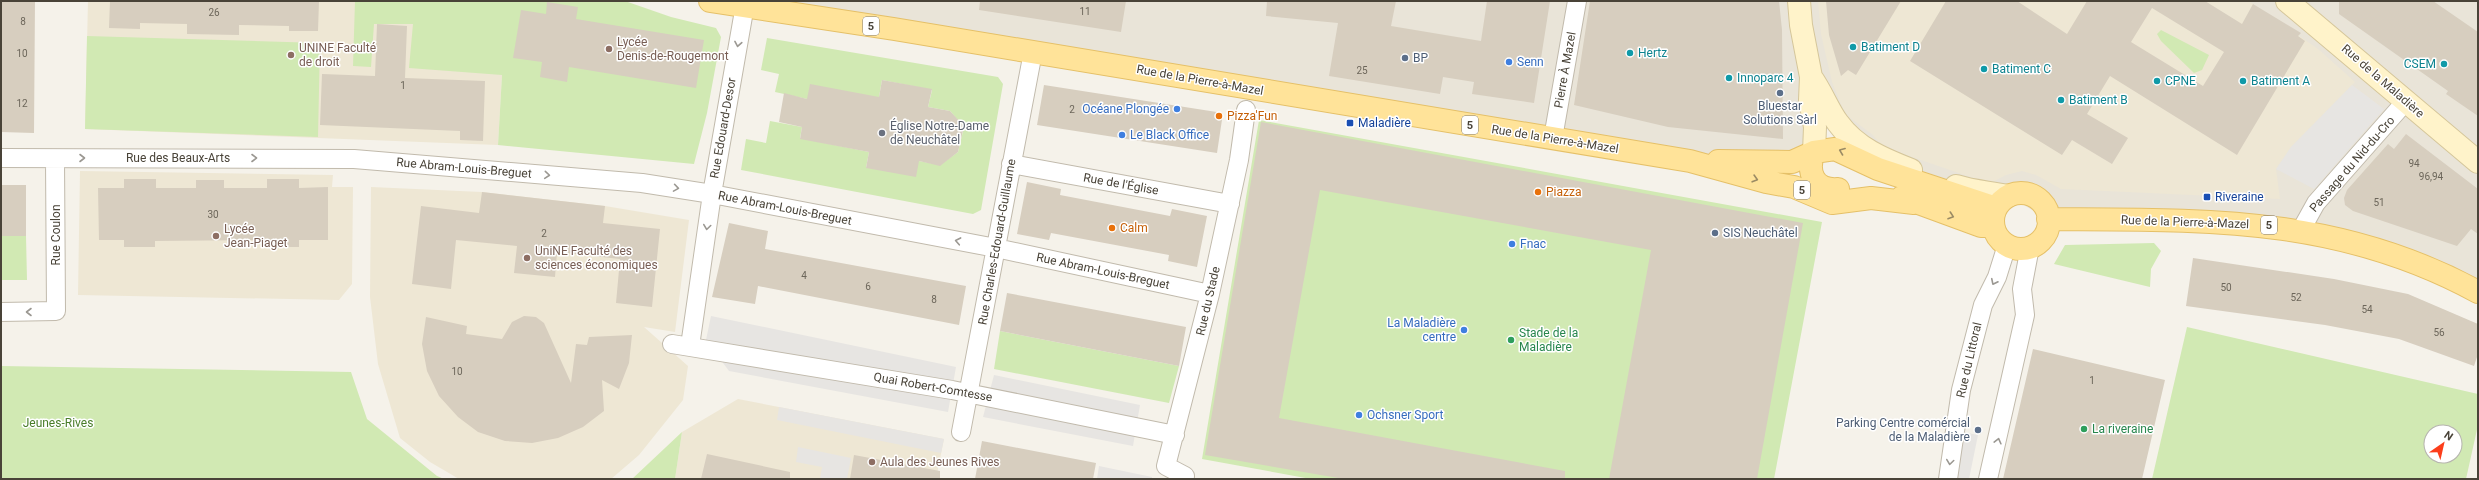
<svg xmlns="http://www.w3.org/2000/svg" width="2479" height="480" font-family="Roboto,sans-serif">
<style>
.residential{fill:#e9e4d8}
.education{fill:#eee7d4}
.green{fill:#d1e9b3;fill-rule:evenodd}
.parking{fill:#e7e5e2}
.building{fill:#d7cebf;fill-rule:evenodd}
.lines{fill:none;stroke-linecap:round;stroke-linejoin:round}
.street-casing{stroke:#c1baac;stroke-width:20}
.secondary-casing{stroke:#d5c69a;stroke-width:24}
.primary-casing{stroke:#e5c068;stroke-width:24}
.street{stroke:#fff;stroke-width:18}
.secondary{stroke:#fff3ca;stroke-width:22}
.primary{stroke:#ffe399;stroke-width:22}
.oneway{stroke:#9b9892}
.oneway2{stroke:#9b8b64}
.culture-dot{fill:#0f9aa8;stroke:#fff;stroke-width:1.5}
.education-dot{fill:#8d6e63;stroke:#fff;stroke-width:1.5}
.service-dot{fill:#5c6f8a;stroke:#fff;stroke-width:1.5}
.shop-dot{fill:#3f7fe0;stroke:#fff;stroke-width:1.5}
.food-dot{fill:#e8710a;stroke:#fff;stroke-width:1.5}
.transit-dot{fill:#1a4fb4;stroke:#fff;stroke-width:1.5}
.worship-dot{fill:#6b7280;stroke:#fff;stroke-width:1.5}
.leisure-dot{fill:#2e9e5b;stroke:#fff;stroke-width:1.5}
.labels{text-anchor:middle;stroke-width:3;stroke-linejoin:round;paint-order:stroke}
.number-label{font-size:10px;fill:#6c665a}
.shield{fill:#fff;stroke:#807b74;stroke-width:1}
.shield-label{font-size:11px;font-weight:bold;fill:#494338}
.education-label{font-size:12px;fill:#785e54;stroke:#fff;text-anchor:start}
.culture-label{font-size:12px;fill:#0d838f;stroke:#fff;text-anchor:start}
.service-label{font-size:12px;fill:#4e5e75;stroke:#fff;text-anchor:start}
.shop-label{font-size:12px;fill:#366cbe;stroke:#fff;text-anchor:start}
.street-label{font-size:12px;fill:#494338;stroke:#fff}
.food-label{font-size:12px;fill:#c56008;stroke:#fff;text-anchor:start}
.transit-label{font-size:12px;fill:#164399;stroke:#fff;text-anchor:start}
.worship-label{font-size:12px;fill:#5b616d;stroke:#fff;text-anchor:start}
.leisure-label{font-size:12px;fill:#27864d;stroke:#fff;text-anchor:start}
.park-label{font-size:12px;fill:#497d29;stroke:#fff}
</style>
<rect width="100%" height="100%" fill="#f5f2ea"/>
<!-- residential -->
<path class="residential" d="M717,1H2478V292L2358,243L2048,219L2008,196L1981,193L1882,159L1831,111L1814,152L1690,161Z"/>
<!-- education -->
<path class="education" d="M88,1H473L502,75L498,145L85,129Z
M1818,1H2249L2318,49L2355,82L2291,147L2276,169L2280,199L2061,189L2036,175L2022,171L2006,175L1994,181H1982L1883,147L1873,135L1845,114L1832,82L1821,34Z
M80,171L333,175L332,187H353L352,284L339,300L78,295Z
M371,187L482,192L605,206L689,220L675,332L644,327L688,366L683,400L639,455L611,479H459L430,462L400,438L378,364L370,297Z
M738,399L944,439L936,479H675L682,432Z"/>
<!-- green -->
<path class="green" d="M355,1H625L671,17L716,28L721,37L707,113L694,164L498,145L502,75L409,68L413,24H374L371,67L353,66Z
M2161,30L2209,55L2202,70L2194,73L2161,41L2157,34Z
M87,36L320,43L318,137L85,129Z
M767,38L998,77L1003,84L981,210L973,214L741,170L746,139L766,143L770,121L802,127L800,138L869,152L866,168L919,161L940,165L958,152L964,127L950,111L928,107L932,90L882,80L879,97L807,99L775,92L779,74L761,70Z
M1259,120L1822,222L1774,479H1311L1202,459Z
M1,236H26L27,280H1Z
M2154,243L2161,251L2151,269L2150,287L2054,264L2065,245Z
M2187,327L2478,394V425L2466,479H2152ZM2431,432H2455V456H2431Z
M1000,331L1179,366L1169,403L994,369Z
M1,366L351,372L367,419L437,476L444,479H1Z
M682,432L675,479H632Z"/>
<!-- parking -->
<path class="parking" d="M2352,85L2384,109L2314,189L2276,169L2291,147Z
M711,316L956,367L948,412L729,371L706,340Z
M994,375L1140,405L1133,446L983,417Z
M779,407L944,439L941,453L777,420Z
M1963,432L1978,435L1969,479H1953Z
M798,447L851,458L847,479H820L822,467L796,462Z
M1099,466L1152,477V479H1097Z"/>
<!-- building -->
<path class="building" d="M1,1H35L34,133L1,132Z
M110,1H319L318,31H289V26L239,25V35L187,34V24L140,23V29L109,28Z
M980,1H1126L1121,32L979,10Z
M1267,1H1396L1391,26L1481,41L1487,1H1550L1534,103L1472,94L1474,82L1443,77L1440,94L1329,76L1338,23L1266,16Z
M1590,1H1779L1782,30L1783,139L1668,127L1574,105Z
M1826,1H1901L1856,75L1848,70L1841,76L1829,35Z
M1946,1H2017L2067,34L2087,1H2205L2242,24L2253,4L2301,33L2298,36L2305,41L2237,155L2110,76L2087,114L2128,138L2112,164L2072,140L2062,155L1910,61ZM2152,8L2224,52L2203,86L2131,42Z
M2339,1H2433L2478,32V116L2446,94L2448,91L2339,14Z
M547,2L578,7L576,19L704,40L696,88L569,67L567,82L540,77L542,62L513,58L521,10L546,14Z
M377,24L407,26L405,78L485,81L483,141L460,140V131L320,125L322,74L375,76Z
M882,80L932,89L928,107L950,111L964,126L958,152L940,166L919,161L916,177L866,168L869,152L800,139L802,127L779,122L784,93L807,99L810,84L879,97Z
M1044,85L1223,113L1217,153L1037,125Z
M1261,122L1803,223L1757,479H1609L1651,250L1320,190L1279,418L1565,471V479H1344L1205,455Z
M2406,134L2478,189V234L2471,229L2457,246L2353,211L2345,205L2344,198L2347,190L2388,144L2394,149Z
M124,179H156V188H196V180H224V188H267V179H299V188L328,187V240H299V247H268V240L155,241V247H124V240H99L98,188H124Z
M1027,182L1061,189L1060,195L1170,216L1172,209L1207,216L1197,267L1168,261L1169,255L1051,233L1049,240L1017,234Z
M1,185H26V236H1Z
M482,192L605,206L603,223L660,229L652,307L616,303L620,259L557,252L555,277L514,273L517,246L456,240L451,289L412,284L421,206L479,213Z
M729,223L768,231L765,249L966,286L959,325L758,286L755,304L712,297Z
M2193,258L2334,279L2408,294L2478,324V354L2474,366L2399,339L2325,325L2186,306Z
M1007,293L1186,327L1179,366L1000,331Z
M524,316L536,317L544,323L571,383L576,344L587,345L589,337L632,335L629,363L619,389L602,380L604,411L583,427L558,438L532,443L505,441L478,432L458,417L439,396L427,371L422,344L426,317L467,326L466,334L502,339L512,322Z
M2033,349L2165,380L2142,479H2003Z
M982,441L1096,463L1093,479H975Z
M707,454L790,472V479H701Z
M854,455L940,471V479H850Z"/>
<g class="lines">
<defs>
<path id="street" d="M1553,138L1577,1
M1,158L354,159L642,183L712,194L996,248L1210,294
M1011,164L1230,204
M2301,230L2316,203L2406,101
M1,312L56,311L55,159
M672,344L952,390L1175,435
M690,346L712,194L745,5
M961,432L1033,52
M1184,479L1185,476L1166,466L1210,294L1239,160L1246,110
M1948,479L1961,390L1983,305L1997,277L2007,245
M1988,479L2025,315L2022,289L2030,247"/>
<path id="secondary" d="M1799,1L1801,25L1811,77L1810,100L1815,127L1814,152
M2287,1L2478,162
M1811,77C1822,92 1828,110 1838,123C1856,148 1883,159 1911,170
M1956,186C1974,192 1990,192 2008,196"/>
<path id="primary" d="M710,1L894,29L1690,161L1766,182L1794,187L1832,203L1871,198L1914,203
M1814,152C1806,172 1814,191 1838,189
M1718,161L1792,162L1814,152L1835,149L1878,169L1996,208
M1993 221a28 28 0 1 1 56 0a28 28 0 1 1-56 0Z
M1902,197L1981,226H1993
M2048,219C2203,220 2337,215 2478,292"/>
</defs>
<!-- street casing -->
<use href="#street" class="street-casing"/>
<!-- secondary casing -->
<use href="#secondary" class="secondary-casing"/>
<!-- primary casing -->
<use href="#primary" class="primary-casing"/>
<!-- street -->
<use href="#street" class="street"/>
<!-- secondary -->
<use href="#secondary" class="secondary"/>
<!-- primary -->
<use href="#primary" class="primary"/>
</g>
<!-- one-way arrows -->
<defs><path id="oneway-chevron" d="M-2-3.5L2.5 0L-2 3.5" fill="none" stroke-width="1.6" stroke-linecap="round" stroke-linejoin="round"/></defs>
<g class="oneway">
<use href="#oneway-chevron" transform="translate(738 44) rotate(100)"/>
<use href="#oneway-chevron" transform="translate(82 158)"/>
<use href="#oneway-chevron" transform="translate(254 158)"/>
<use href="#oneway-chevron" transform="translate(547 175) rotate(5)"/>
<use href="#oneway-chevron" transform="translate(676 188) rotate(9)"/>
<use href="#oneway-chevron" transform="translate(707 227) rotate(98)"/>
<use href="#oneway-chevron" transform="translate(958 241) rotate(-169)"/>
<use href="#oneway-chevron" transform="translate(1994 282) rotate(116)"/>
<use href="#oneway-chevron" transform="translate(29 312) rotate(180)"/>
<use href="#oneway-chevron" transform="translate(1998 441) rotate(-76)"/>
<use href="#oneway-chevron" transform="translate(1950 462) rotate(98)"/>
</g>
<g class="oneway2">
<use href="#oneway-chevron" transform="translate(1842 151) rotate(-159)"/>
<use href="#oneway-chevron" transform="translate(1755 179) rotate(16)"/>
<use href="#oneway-chevron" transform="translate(1951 216) rotate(19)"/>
</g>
<!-- markers -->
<g class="culture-dot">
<circle cx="1853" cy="47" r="4"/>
<circle cx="1630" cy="53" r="4"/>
<circle cx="2444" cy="64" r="4"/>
<circle cx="1984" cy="69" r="4"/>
<circle cx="1729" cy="78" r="4"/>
<circle cx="2157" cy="81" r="4"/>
<circle cx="2243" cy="81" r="4"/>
<circle cx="2061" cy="100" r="4"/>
</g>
<g class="education-dot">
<circle cx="609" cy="49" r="4"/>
<circle cx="291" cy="55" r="4"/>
<circle cx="216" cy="236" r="4"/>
<circle cx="527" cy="258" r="4"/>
<circle cx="872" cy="462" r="4"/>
</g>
<g class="service-dot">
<circle cx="1405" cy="58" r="4"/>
<circle cx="1780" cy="93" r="4"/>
<circle cx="1715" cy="233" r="4"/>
<circle cx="1978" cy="430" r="4"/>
</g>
<g class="shop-dot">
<circle cx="1509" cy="62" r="4"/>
<circle cx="1177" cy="109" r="4"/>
<circle cx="1122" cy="135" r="4"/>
<circle cx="1512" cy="244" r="4"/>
<circle cx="1464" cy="330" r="4"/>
<circle cx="1359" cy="415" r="4"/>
</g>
<g class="food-dot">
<circle cx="1219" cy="116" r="4"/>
<circle cx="1538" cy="192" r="4"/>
<circle cx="1112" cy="228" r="4"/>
</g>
<g class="transit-dot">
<rect x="1346" y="119" width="8" height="8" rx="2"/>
<rect x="2203" y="193" width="8" height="8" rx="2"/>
</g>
<circle class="worship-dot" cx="882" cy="133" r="4"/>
<g class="leisure-dot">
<circle cx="1511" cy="340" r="4"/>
<circle cx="2084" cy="429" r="4"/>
</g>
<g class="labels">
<!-- number labels -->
<g class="number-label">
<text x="1085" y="15">11</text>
<text x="214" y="16">26</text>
<text x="23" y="25">8</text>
<text x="22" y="57">10</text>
<text x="1362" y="74">25</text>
<text x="403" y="89">1</text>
<text x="22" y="107">12</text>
<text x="1072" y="113">2</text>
<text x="2414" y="167">94</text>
<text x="2431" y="180">96,94</text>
<text x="2379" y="206">51</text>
<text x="213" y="218">30</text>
<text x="544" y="237">2</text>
<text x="804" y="279">4</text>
<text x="868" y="290">6</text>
<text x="2226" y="291">50</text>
<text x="2296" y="301">52</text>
<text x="934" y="303">8</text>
<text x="2367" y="313">54</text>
<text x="2439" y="336">56</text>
<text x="457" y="375">10</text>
<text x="2092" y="384">1</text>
</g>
<!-- shield labels -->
<g class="shield">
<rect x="863" y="17" width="16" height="18" rx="3"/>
<rect x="1462" y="116" width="16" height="18" rx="3"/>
<rect x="1794" y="181" width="16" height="18" rx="3"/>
<rect x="2261" y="216" width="16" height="18" rx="3"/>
</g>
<g class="shield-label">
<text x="871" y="30">5</text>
<text x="1470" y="129">5</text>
<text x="1802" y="194">5</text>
<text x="2269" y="229">5</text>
</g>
<!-- education labels -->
<g class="education-label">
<text x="617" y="46">Lycée<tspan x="617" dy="14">Denis-de-Rougemont</tspan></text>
<text x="299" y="52">UNINE Faculté<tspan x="299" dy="14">de droit</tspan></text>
<text x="224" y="233">Lycée<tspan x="224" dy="14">Jean-Piaget</tspan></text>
<text x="535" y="255">UniNE Faculté des<tspan x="535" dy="14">sciences économiques</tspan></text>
<text x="880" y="466">Aula des Jeunes Rives</text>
</g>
<!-- culture labels -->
<g class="culture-label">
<text x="1861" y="51">Batiment D</text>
<text x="1638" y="57">Hertz</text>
<text x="2436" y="68" text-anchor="end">CSEM</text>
<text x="1992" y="73">Batiment C</text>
<text x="1737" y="82">Innoparc 4</text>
<text x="2165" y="85">CPNE</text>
<text x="2251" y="85">Batiment A</text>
<text x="2069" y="104">Batiment B</text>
</g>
<!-- service labels -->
<g class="service-label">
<text x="1413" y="62">BP</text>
<text x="1780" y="110" text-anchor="middle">Bluestar<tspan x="1780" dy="14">Solutions Sàrl</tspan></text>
<text x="1723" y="237">SIS Neuchâtel</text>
<text x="1970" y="427" text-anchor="end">Parking Centre comércial<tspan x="1970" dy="14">de la Maladière</tspan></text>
</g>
<!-- shop labels -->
<g class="shop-label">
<text x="1517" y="66">Senn</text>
<text x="1169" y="113" text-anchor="end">Océane Plongée</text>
<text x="1130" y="139">Le Black Office</text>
<text x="1520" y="248">Fnac</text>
<text x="1456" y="327" text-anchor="end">La Maladière<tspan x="1456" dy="14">centre</tspan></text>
<text x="1367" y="419">Ochsner Sport</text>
</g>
<!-- street labels -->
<g class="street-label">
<text transform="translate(1565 70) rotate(-80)" y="4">Pierre À Mazel</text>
<text transform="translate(1200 80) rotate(10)" y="4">Rue de la Pierre-à-Mazel</text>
<text transform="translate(2383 81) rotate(41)" y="4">Rue de la Maladière</text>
<text transform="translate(723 128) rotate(-80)" y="4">Rue Edouard-Desor</text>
<text transform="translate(1555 139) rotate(9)" y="4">Rue de la Pierre-à-Mazel</text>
<text x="178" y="162">Rue des Beaux-Arts</text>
<text transform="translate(2352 164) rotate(-49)" y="4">Passage du Nid-du-Cro</text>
<text transform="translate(464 168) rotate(5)" y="4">Rue Abram-Louis-Breguet</text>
<text transform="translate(1121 184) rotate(10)" y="4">Rue de l'Église</text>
<text transform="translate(785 208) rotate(11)" y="4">Rue Abram-Louis-Breguet</text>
<text transform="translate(2185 222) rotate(2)" y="4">Rue de la Pierre-à-Mazel</text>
<text transform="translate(56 235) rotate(-90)" y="4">Rue Coulon</text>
<text transform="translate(997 242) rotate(-80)" y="4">Rue Charles-Edouard-Guillaume</text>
<text transform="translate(1103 271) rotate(12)" y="4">Rue Abram-Louis-Breguet</text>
<text transform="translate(1208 301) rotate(-77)" y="4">Rue du Stade</text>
<text transform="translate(1969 360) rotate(-77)" y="4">Rue du Littoral</text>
<text transform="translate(933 387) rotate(10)" y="4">Quai Robert-Comtesse</text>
</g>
<!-- food labels -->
<g class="food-label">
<text x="1227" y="120">Pizza'Fun</text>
<text x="1546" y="196">Piazza</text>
<text x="1120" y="232">Calm</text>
</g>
<!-- transit labels -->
<g class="transit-label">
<text x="1358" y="127">Maladière</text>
<text x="2215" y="201">Riveraine</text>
</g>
<!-- worship labels -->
<g class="worship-label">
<text x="890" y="130">Église Notre-Dame<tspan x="890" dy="14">de Neuchâtel</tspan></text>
</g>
<!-- leisure labels -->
<g class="leisure-label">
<text x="1519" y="337">Stade de la<tspan x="1519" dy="14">Maladière</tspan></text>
<text x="2092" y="433">La riveraine</text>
</g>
<!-- park labels -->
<g class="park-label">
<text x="58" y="427">Jeunes-Rives</text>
</g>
</g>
<!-- border -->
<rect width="2479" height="480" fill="none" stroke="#494338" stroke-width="4"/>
<!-- north arrow -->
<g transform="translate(2443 444) rotate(34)"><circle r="19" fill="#ffffff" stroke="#b6b4af"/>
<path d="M0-3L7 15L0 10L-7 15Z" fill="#fc3e1b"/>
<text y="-6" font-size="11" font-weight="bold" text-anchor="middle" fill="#494338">N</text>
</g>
</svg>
